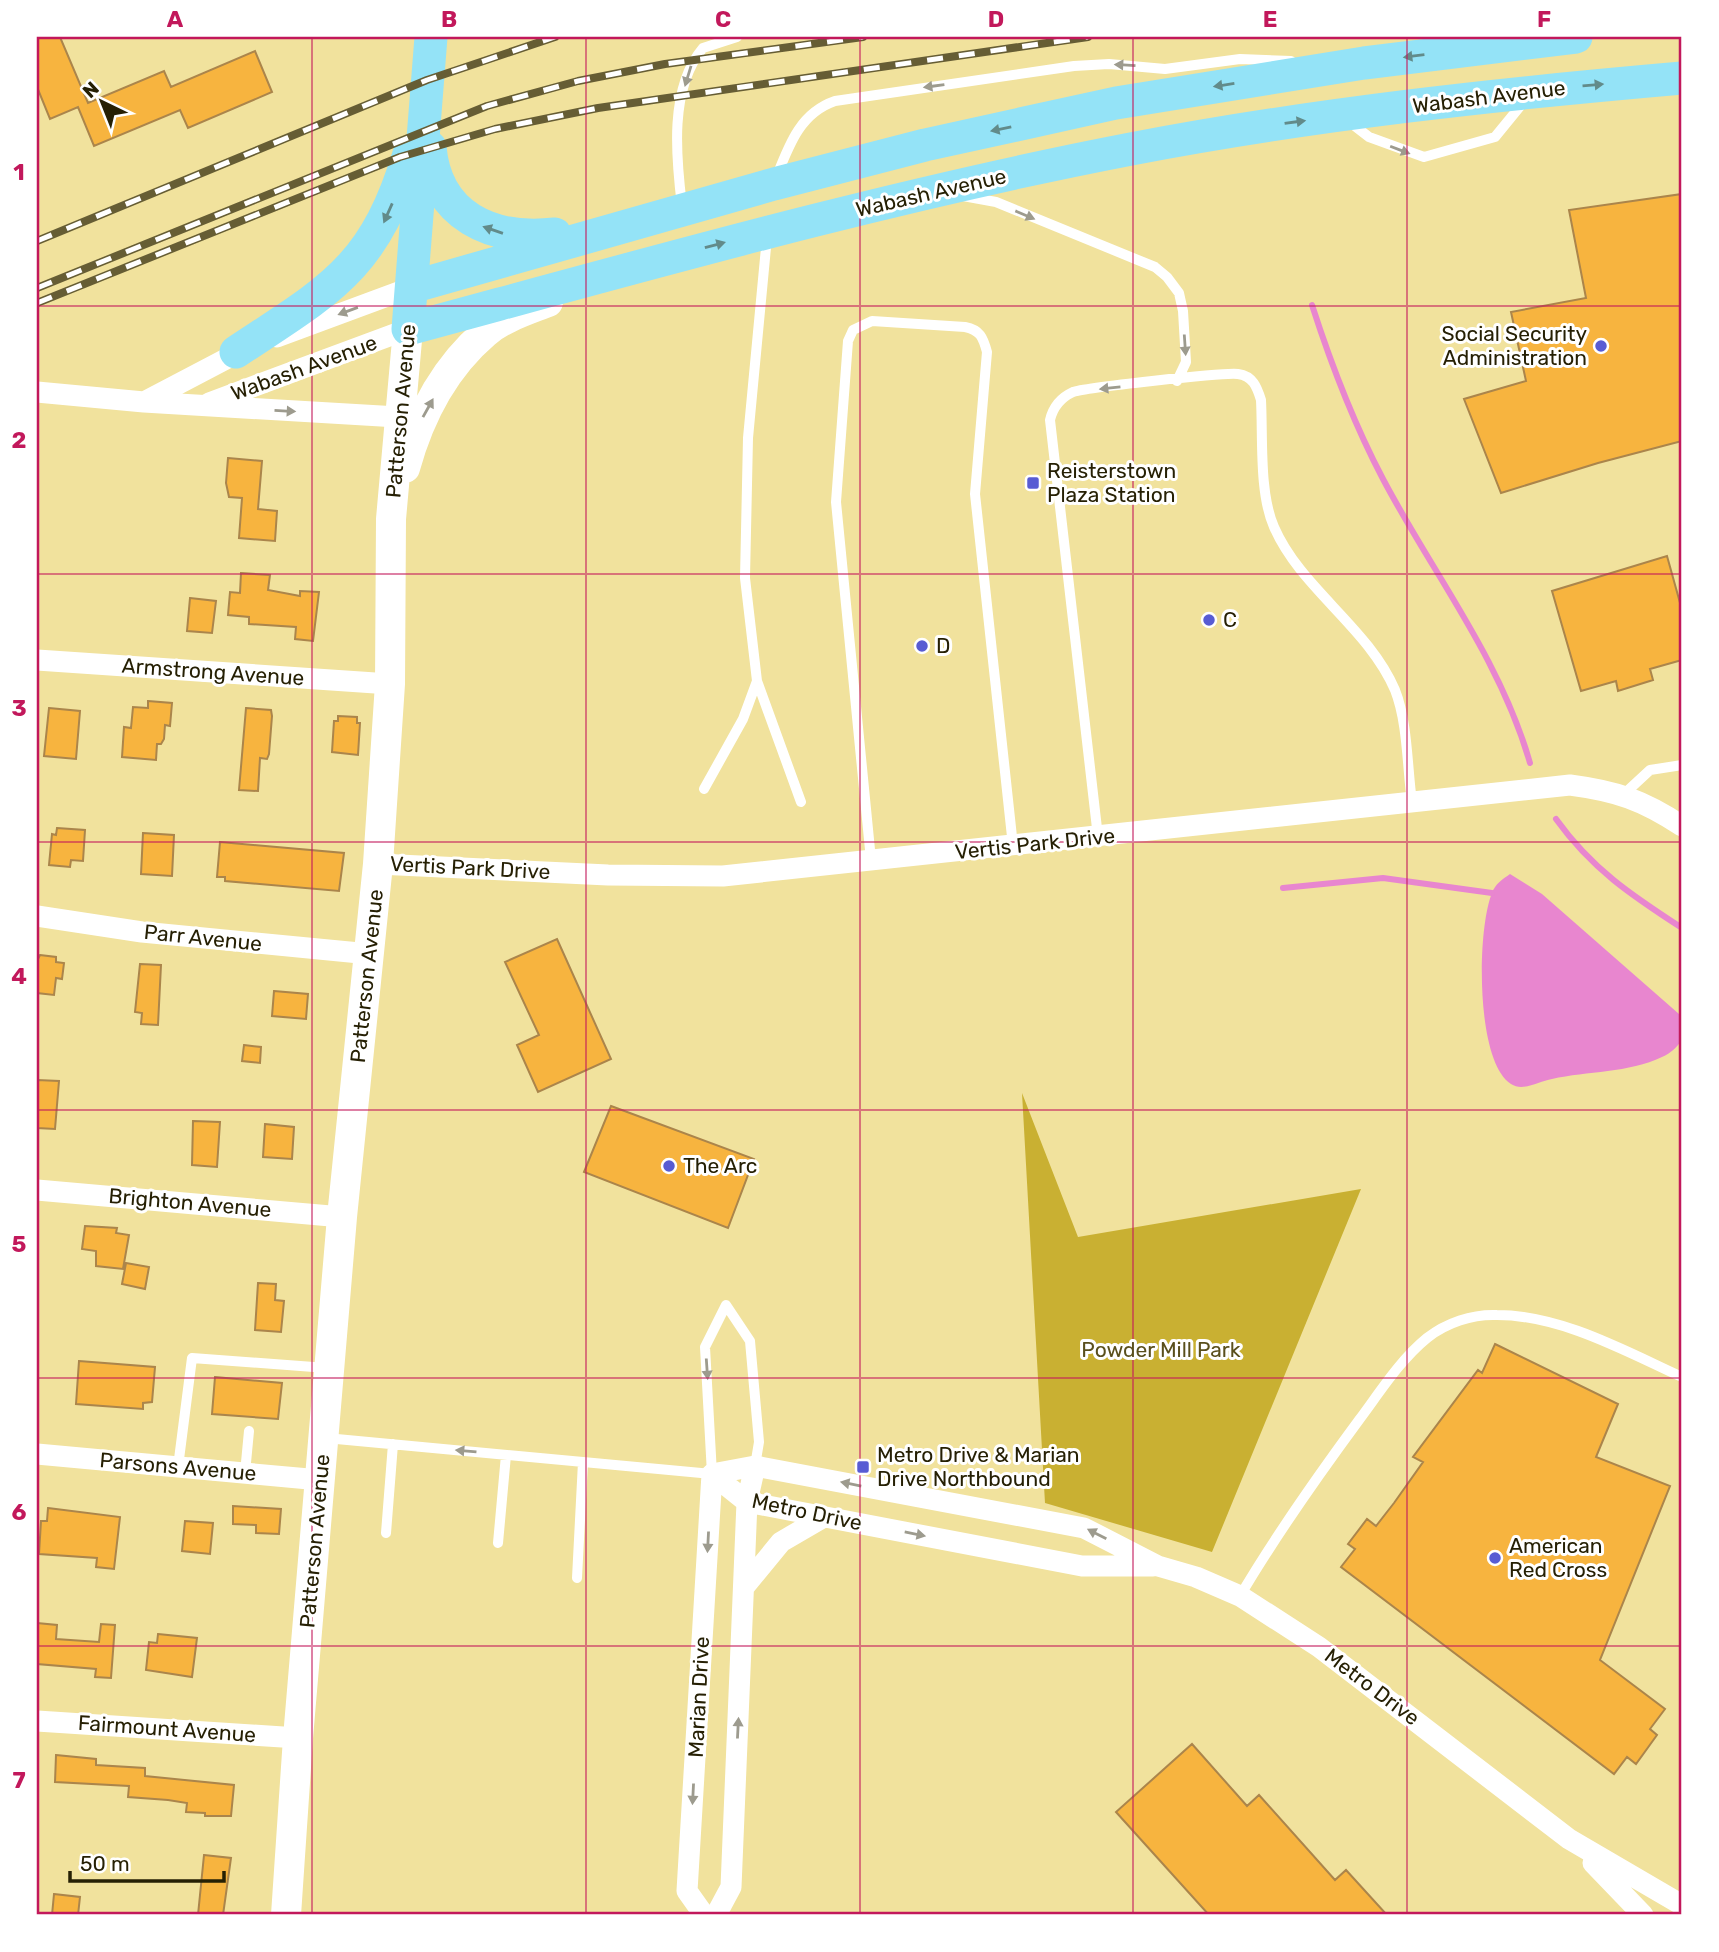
<svg xmlns="http://www.w3.org/2000/svg" width="1719" height="1952" font-family="Rubik,sans-serif">
<style>
.green{fill:#c9b032}
.water{fill:#e886cf}
.lines{fill:none;stroke-linecap:round;stroke-linejoin:round}
.stream{stroke:#e886cf;stroke-width:6}
.building{fill:#f7b43f;stroke:#ab854b;stroke-width:2}
.lane{stroke:#fff;stroke-width:10}
.street{stroke:#fff;stroke-width:21}
.secondary{stroke:#fff;stroke-width:30}
.primary{stroke:#94e3f7;stroke-width:33}
.rail-casing{stroke:#665d34;stroke-width:8}
.rail{stroke:#fff;stroke-width:5;stroke-dasharray:16;stroke-linecap:butt}
.oneway{fill:#628b8a}
.oneway2{fill:#9d9b8e}
.grid{fill:none;stroke:#c2185b;stroke-width:2;stroke-opacity:0.55}
.poi-dot{fill:#585cd3;stroke:#fff;stroke-width:2.5}
.labels{text-anchor:middle;stroke-width:6;stroke-linejoin:round;paint-order:stroke}
.street-label{font-size:21px;fill:#262004;stroke:#fff}
.poi-label{font-size:21px;fill:#262004;stroke:#fff;text-anchor:start}
.park-label{font-size:21px;fill:#5a4f1c;stroke:#fff}
.neatline{fill:none;stroke:#c2185b;stroke-width:2.5}
.grid-label{font-size:23px;text-anchor:middle;font-weight:bold;fill:#c2185b}
</style>
<rect width="100%" height="100%" fill="#f1e29d"/>
<!-- green -->
<path class="green" d="M1022,1093L1078,1237L1361,1189L1212,1552L1045,1503Z"/>
<!-- water -->
<path class="water" d="M1510,874L1542,894L1679,1014L1682,1040C1677,1047 1671,1053 1662,1057C1629,1073 1587,1071 1552,1079C1539,1081 1523,1092 1511,1084C1475,1061 1477,929 1492,893C1495,884 1503,879 1510,874Z"/>
<g class="lines">
<!-- stream -->
<path class="stream" d="M1312,305C1331,364 1354,424 1383,479C1433,574 1500,658 1530,763
M1556,819C1592,869 1631,895 1682,928
M1283,888L1383,878L1492,893"/>
</g>
<!-- building -->
<path class="building" d="M37,37H60L88,103L164,71L171,87L255,51L272,92L188,128L180,110L94,146L78,107L50,119L37,87Z
M1682,194V441L1598,463L1501,493L1464,399L1526,381L1511,312L1586,298L1569,210Z
M228,458L262,461L258,509L277,511L275,541L239,538L242,498L229,497L226,483Z
M1667,556L1682,610V660L1650,669L1653,680L1618,691L1616,681L1581,691L1552,591Z
M241,573L270,575L268,590L300,596V591L319,592L313,641L295,639L296,627L249,624V617L228,615L230,592L240,593Z
M190,598L216,601L212,633L187,631Z
M148,701L172,703L170,726L165,725L164,739L161,744H157L156,760L122,757L124,727L131,728L133,707L148,708Z
M49,708L80,711L76,759L44,756Z
M246,708L271,710L272,716L269,754L267,759L260,758L258,791L239,790Z
M338,716L357,717V723H360L358,755L332,752L334,721H338Z
M57,828L85,830L83,861L71,860L70,867L49,865L52,834L56,835Z
M143,833L174,835L172,876L141,874Z
M220,842L344,853L339,891L225,881V877H217Z
M557,939L611,1059L538,1092L517,1045L539,1035L505,962Z
M40,955L56,957V962L64,963L62,979L56,978L54,995L37,993V961Z
M140,964L161,965L158,1025L141,1024L142,1013L135,1012Z
M274,991L308,994L306,1019L272,1016Z
M244,1045L261,1047L260,1063L242,1061Z
M37,1080L59,1081L55,1129L37,1128Z
M611,1106L754,1159L728,1228L584,1172Z
M193,1121L220,1122L217,1167L192,1165Z
M265,1124L294,1127L292,1159L263,1157Z
M85,1226L117,1228L116,1233L129,1235L123,1269L96,1266V1251L82,1249Z
M126,1263L149,1267L145,1289L122,1284Z
M258,1283L276,1284L275,1300L284,1301L281,1332L255,1330Z
M1495,1344L1618,1404L1596,1457L1670,1486L1600,1660L1665,1709L1650,1729L1657,1735L1636,1764L1627,1757L1614,1774L1341,1567L1355,1549L1348,1544L1367,1519L1376,1526L1394,1503L1423,1462L1413,1457L1478,1370L1482,1373Z
M79,1361L155,1367L152,1402L143,1403V1409L76,1404Z
M215,1377L282,1383L278,1419L212,1414Z
M233,1506L281,1509L279,1534L256,1533V1525L233,1524Z
M48,1508L120,1517L114,1569L96,1567L97,1558L39,1554L41,1521H47Z
M185,1521L213,1523L210,1554L182,1551Z
M37,1623L57,1625L56,1639L99,1642L101,1624L115,1625L111,1678L95,1677L96,1669L37,1664Z
M158,1634L197,1638L192,1677L146,1670L149,1642L157,1643Z
M1192,1744L1247,1806L1259,1795L1335,1880L1346,1870L1387,1915H1209L1116,1812Z
M56,1755L96,1759V1765L145,1768V1776L234,1785L231,1816H205V1813L186,1812L187,1803L168,1800L128,1797L129,1786L55,1782Z
M204,1855L231,1858L223,1915H198Z
M54,1894L80,1897L78,1915H52Z"/>
<g class="lines">
<!-- lane -->
<path class="lane" d="M1347,120L1369,137L1424,157L1495,137L1527,98
M776,178C789,145 800,113 835,101L1074,66L1109,64L1165,69L1240,59L1291,61
M963,196L996,202L1155,267L1167,277L1179,293L1183,311L1186,362L1177,381
M682,206C676,157 669,88 703,48L737,37
M767,237L748,438L745,578L757,681L801,802
M704,789L743,719L757,681
M1623,795L1650,770L1682,765
M1098,837L1050,420C1053,407 1060,398 1073,392C1083,388 1225,372 1238,374C1253,376 1257,387 1261,400C1263,438 1259,493 1274,527C1301,589 1368,627 1395,690C1408,723 1407,767 1412,802
M871,860L836,502L848,341L853,330L872,321L965,327C980,330 983,337 987,352L975,494L1013,846
M326,1438L712,1474L705,1347L726,1305L750,1341L759,1442L755,1466
M178,1467L192,1358L327,1368
M245,1473L249,1431
M386,1533L393,1444
M498,1543L506,1455
M577,1578L583,1462
M1240,1596C1276,1535 1317,1477 1359,1420C1380,1392 1400,1360 1427,1338C1446,1323 1472,1314 1497,1315C1561,1315 1625,1351 1682,1377"/>
<!-- street -->
<path class="street" d="M277,337L412,287
M37,392L144,402L398,417
M144,402L247,348
M209,403L408,329
M37,660L390,684
M378,864L608,875L723,876L1570,785C1616,791 1643,800 1682,826
M37,916L142,932L370,954
M37,1190L342,1217
M37,1454L320,1480
M712,1474L755,1466L1084,1528L1158,1566L1196,1577L1240,1596L1319,1647L1569,1839L1682,1905
M712,1474L747,1502L1082,1566H1153
M744,1587L781,1542L824,1517
M37,1721L298,1738
M1593,1863L1643,1915
M704,1915L687,1891L712,1474
M716,1915L731,1887L747,1502L755,1466"/>
<!-- secondary -->
<path class="secondary" d="M405,468C419,417 444,368 485,333C502,318 528,310 548,302
M286,1915L298,1738L342,1217L378,864L390,684L391,519L408,329"/>
<!-- primary -->
<path class="primary" d="M431,37L408,329C648,264 887,196 1131,149C1313,114 1498,94 1682,78
M430,147C436,217 492,241 555,234
M412,287L774,184L925,145L1116,103L1364,63L1576,37
M236,352C331,289 374,269 409,154"/>
<defs>
<path id="rail" d="M37,241L427,80L555,37
M37,288L487,106L578,81L665,64L863,37
M37,303L400,157L495,129L598,108L1088,37"/>
</defs>
<!-- rail casing -->
<use href="#rail" class="rail-casing"/>
<!-- rail -->
<use href="#rail" class="rail"/>
</g>
<!-- one-way arrows -->
<defs><path id="oneway-solid" d="M-6-.8H1V-3.2L6.5 0L1 3.2V.8H-6Z" transform="scale(1.75)"/></defs>
<g class="oneway">
<use href="#oneway-solid" transform="translate(1414 56) rotate(173)"/>
<use href="#oneway-solid" transform="translate(1224 85) rotate(171)"/>
<use href="#oneway-solid" transform="translate(1593 85) rotate(-5)"/>
<use href="#oneway-solid" transform="translate(1295 122) rotate(-8)"/>
<use href="#oneway-solid" transform="translate(1001 129) rotate(168)"/>
<use href="#oneway-solid" transform="translate(388 213) rotate(114)"/>
<use href="#oneway-solid" transform="translate(493 230) rotate(-161)"/>
<use href="#oneway-solid" transform="translate(715 245) rotate(-15)"/>
</g>
<g class="oneway2">
<use href="#oneway-solid" transform="translate(1125 65) rotate(-177)"/>
<use href="#oneway-solid" transform="translate(688 76) rotate(107)"/>
<use href="#oneway-solid" transform="translate(934 86) rotate(172)"/>
<use href="#oneway-solid" transform="translate(1400 150) rotate(21)"/>
<use href="#oneway-solid" transform="translate(1025 215) rotate(23)"/>
<use href="#oneway-solid" transform="translate(348 311) rotate(160)"/>
<use href="#oneway-solid" transform="translate(1185 345) rotate(86)"/>
<use href="#oneway-solid" transform="translate(1110 388) rotate(174)"/>
<use href="#oneway-solid" transform="translate(428 408) rotate(-61)"/>
<use href="#oneway-solid" transform="translate(285 411) rotate(3)"/>
<use href="#oneway-solid" transform="translate(707 1369) rotate(86)"/>
<use href="#oneway-solid" transform="translate(466 1451) rotate(-175)"/>
<use href="#oneway-solid" transform="translate(851 1484) rotate(-169)"/>
<use href="#oneway-solid" transform="translate(915 1534) rotate(11)"/>
<use href="#oneway-solid" transform="translate(1097 1534) rotate(-153)"/>
<use href="#oneway-solid" transform="translate(708 1542) rotate(93)"/>
<use href="#oneway-solid" transform="translate(738 1728) rotate(-87)"/>
<use href="#oneway-solid" transform="translate(693 1794) rotate(93)"/>
</g>
<!-- grid -->
<path class="grid" d="M312,37V1915M586,37V1915M860,37V1915M1133,37V1915M1407,37V1915M37,306H1682M37,574H1682M37,842H1682M37,1110H1682M37,1378H1682M37,1646H1682"/>
<!-- markers -->
<g class="poi-dot">
<circle cx="1601" cy="346" r="7"/>
<rect x="1026" y="476" width="14" height="14" rx="3.5"/>
<circle cx="1209" cy="620" r="7"/>
<circle cx="922" cy="646" r="7"/>
<circle cx="669" cy="1166" r="7"/>
<rect x="856" y="1460" width="14" height="14" rx="3.5"/>
<circle cx="1495" cy="1558" r="7"/>
</g>
<g class="labels">
<!-- street labels -->
<g class="street-label">
<text transform="translate(1489 97) rotate(-7)" y="7">Wabash Avenue</text>
<text transform="translate(931 193) rotate(-13)" y="7">Wabash Avenue</text>
<text transform="translate(304 368) rotate(-20)" y="7">Wabash Avenue</text>
<text transform="translate(401 411) rotate(-85)" y="7">Patterson Avenue</text>
<text transform="translate(213 672) rotate(4)" y="7">Armstrong Avenue</text>
<text transform="translate(1035 844) rotate(-6)" y="7">Vertis Park Drive</text>
<text transform="translate(470 868) rotate(3)" y="7">Vertis Park Drive</text>
<text transform="translate(203 938) rotate(6)" y="7">Parr Avenue</text>
<text transform="translate(367 976) rotate(-84)" y="7">Patterson Avenue</text>
<text transform="translate(190 1203) rotate(5)" y="7">Brighton Avenue</text>
<text transform="translate(178 1467) rotate(5)" y="7">Parsons Avenue</text>
<text transform="translate(807 1512) rotate(12)" y="7">Metro Drive</text>
<text transform="translate(315 1541) rotate(-85)" y="7">Patterson Avenue</text>
<text transform="translate(1372 1687) rotate(37)" y="7">Metro Drive</text>
<text transform="translate(699 1697) rotate(-87)" y="7">Marian Drive</text>
<text transform="translate(167 1729) rotate(4)" y="7">Fairmount Avenue</text>
</g>
<!-- poi labels -->
<g class="poi-label">
<text x="1587" y="341" text-anchor="end">Social Security<tspan x="1587" dy="24">Administration</tspan></text>
<text x="1047" y="478">Reisterstown<tspan x="1047" dy="24">Plaza Station</tspan></text>
<text x="1223" y="627">C</text>
<text x="936" y="653">D</text>
<text x="683" y="1173">The Arc</text>
<text x="877" y="1462">Metro Drive &amp; Marian<tspan x="877" dy="24">Drive Northbound</tspan></text>
<text x="1509" y="1553">American<tspan x="1509" dy="24">Red Cross</tspan></text>
</g>
<!-- park labels -->
<g class="park-label">
<text x="1161" y="1357">Powder Mill Park</text>
</g>
</g>
<!-- border -->
<rect width="1719" height="1952" fill="none" stroke="#ffffff" stroke-width="77"/>
<!-- north arrow -->
<g transform="translate(102 102) rotate(317)" stroke="#ffffff" stroke-width="5" paint-order="stroke">
<path d="M0-5L12 26L0 18L-12 26Z" fill="#262004"/>
<text y="-10" font-size="19" font-weight="bold" text-anchor="middle" fill="#262004">N</text>
</g>
<!-- scale -->
<path d="M70 1871v10h154v-10" fill="none" stroke="#262004" stroke-width="3.5"/>
<text x="80" y="1871" font-size="21" fill="#262004" stroke="#ffffff" stroke-width="5" paint-order="stroke">50 m</text>
<rect x="38" y="38" width="1642" height="1875" class="neatline"/>
<g class="grid-label">
<text x="175" y="27">A</text>
<text x="449" y="27">B</text>
<text x="723" y="27">C</text>
<text x="996" y="27">D</text>
<text x="1270" y="27">E</text>
<text x="1544" y="27">F</text>
<text x="19" y="180">1</text>
<text x="19" y="448">2</text>
<text x="19" y="716">3</text>
<text x="19" y="984">4</text>
<text x="19" y="1252">5</text>
<text x="19" y="1520">6</text>
<text x="19" y="1788">7</text>
</g>
</svg>
